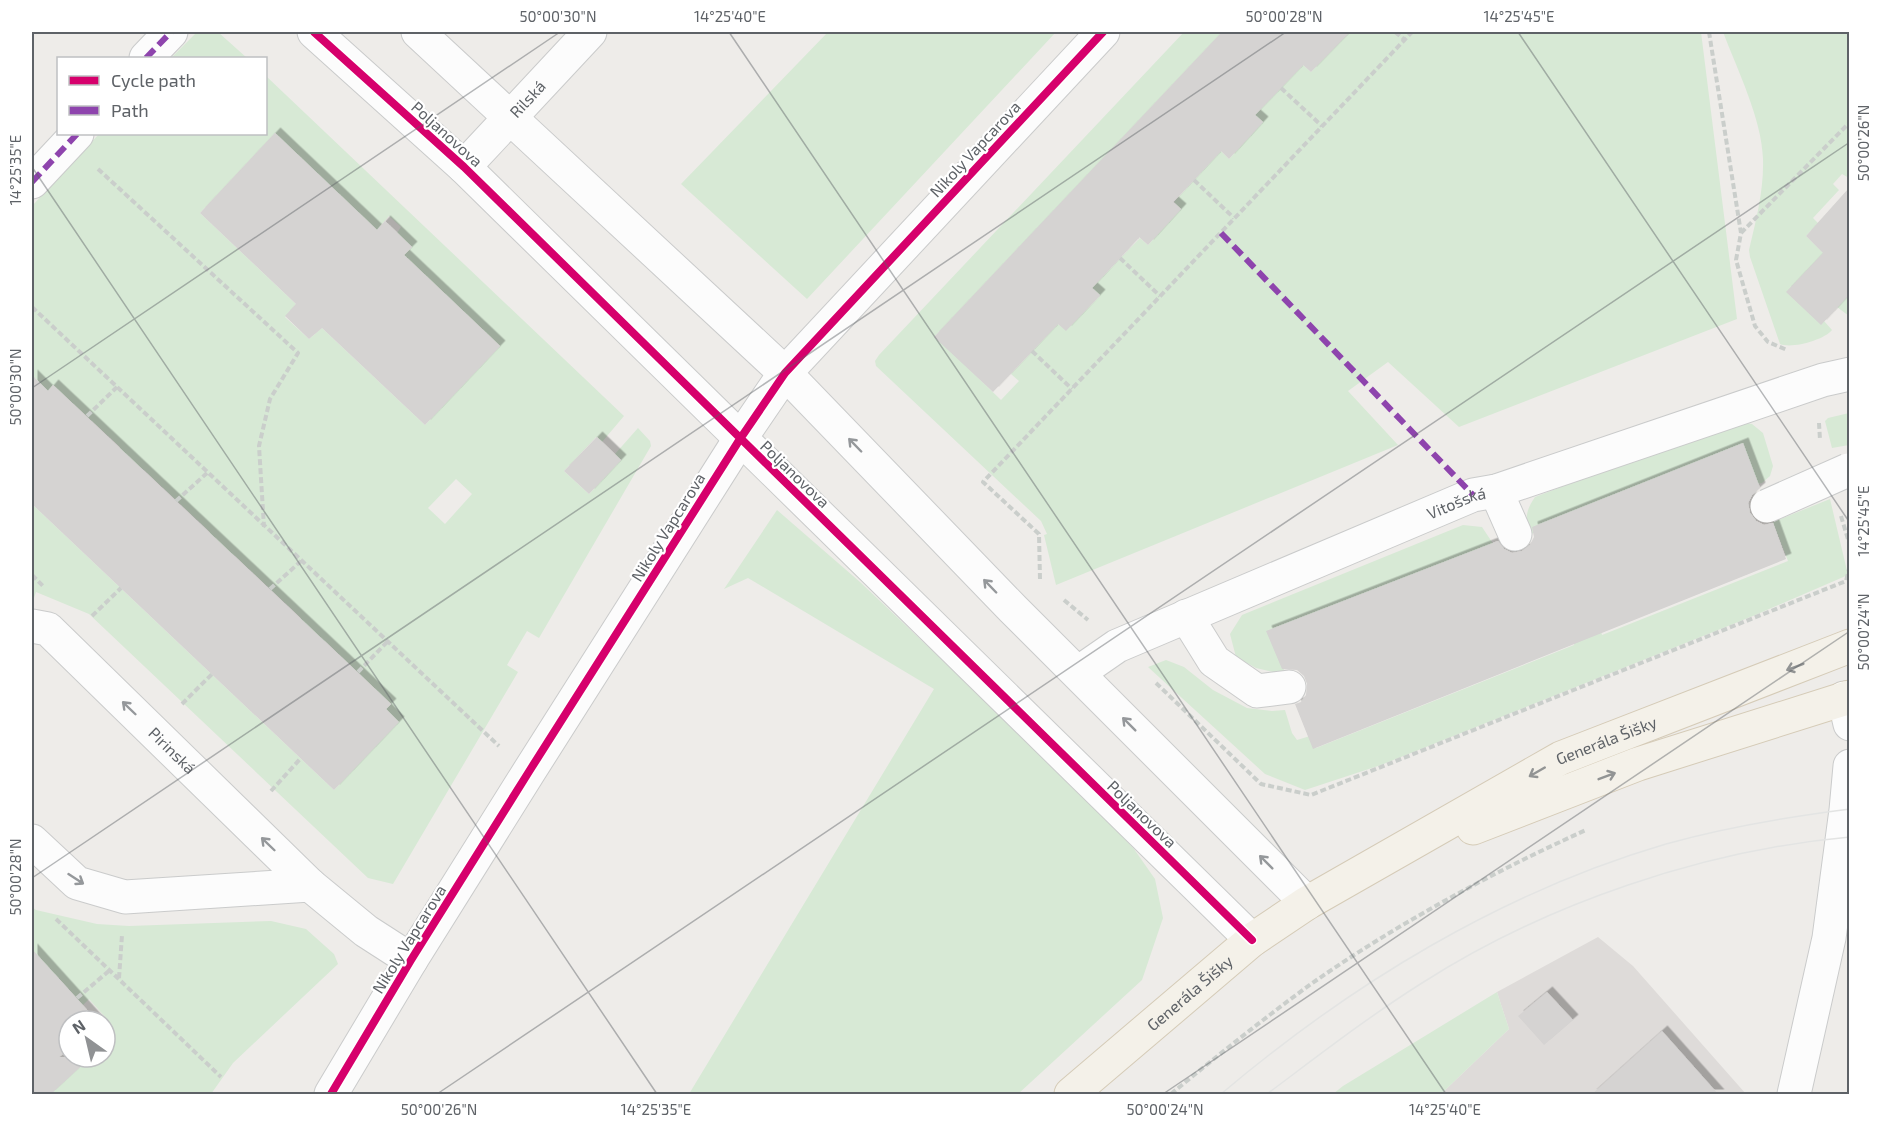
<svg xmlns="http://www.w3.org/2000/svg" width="1881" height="1126" font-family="'Exo 2',sans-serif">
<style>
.industrial{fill:#dedbd9}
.green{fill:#d7e9d5;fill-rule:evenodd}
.building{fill:#d5d3d2;filter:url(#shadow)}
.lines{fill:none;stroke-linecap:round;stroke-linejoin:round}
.minor-casing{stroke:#cacbcb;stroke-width:35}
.major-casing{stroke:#d5cbb7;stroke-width:35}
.path{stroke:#cacecb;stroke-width:4;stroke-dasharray:6 3;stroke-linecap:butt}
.minor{stroke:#fcfcfc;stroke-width:33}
.major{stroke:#f4f1e9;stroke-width:33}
.tram{stroke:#e3e4e3;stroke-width:1.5}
.minor-bridge-casing{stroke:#cacbcb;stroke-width:35;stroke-linecap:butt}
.minor-bridge{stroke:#fcfcfc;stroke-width:33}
.quiet{stroke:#8e44ad;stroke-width:6;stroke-dasharray:12 6;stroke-linecap:butt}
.cycleway-casing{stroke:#fff;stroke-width:11}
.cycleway{stroke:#d6006c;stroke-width:8}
.oneway{stroke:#95989b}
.oneway2{stroke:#929494}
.ticks{fill:none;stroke:#5e6267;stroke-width:1.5;stroke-opacity:0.45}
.labels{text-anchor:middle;stroke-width:4.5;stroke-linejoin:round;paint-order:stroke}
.street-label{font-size:16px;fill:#5e6267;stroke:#fff}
.neatline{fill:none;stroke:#5e6267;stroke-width:2}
.ticks-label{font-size:15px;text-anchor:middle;fill:#5e6267}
</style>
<defs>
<filter id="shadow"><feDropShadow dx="5.5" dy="-5.5" stdDeviation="0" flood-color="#0004"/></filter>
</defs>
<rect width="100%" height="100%" fill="#eeece9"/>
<!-- industrial -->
<path class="industrial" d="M1598,937L1633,966L1746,1094H1441L1509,1029L1497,992Z"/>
<!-- green -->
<path class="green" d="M197,32H218L247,58H171Z
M828,32H1056L807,299L681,184Z
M1184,32H1222L935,336L1001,400L1019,381L1011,374L1058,324L1066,330L1100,296L1092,288L1140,238L1148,245L1181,209L1174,202L1221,151L1229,159L1263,122L1255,115L1303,65L1311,72L1344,36L1339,32H1701L1737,319L1459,427L1388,362L1348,391L1398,445L1056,585L1044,535L1047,534L1041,521L876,366L875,361L879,355Z
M1723,32H1849V178L1842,174L1833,184L1839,190L1813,218L1818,223L1806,236L1849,278V316L1837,307L1824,321L1832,330C1824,340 1792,349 1780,344L1750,257L1749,250C1756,221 1764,190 1763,159C1762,119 1737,69 1723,32Z
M266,76L624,416L602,442L596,437L564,471L589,494L621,460L615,454L638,428L650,441L651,446L539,638L527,631L507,665L518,672L393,884L368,878L89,614L36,592L34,598H32V504L334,790L398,722L386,709L391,704L325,641L319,646L296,624L301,618L235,556L205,539L210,532L144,470L115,453L120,447L53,385L48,391L35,378L32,382V206L99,134H266ZM275,133L377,230L389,216L401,227L397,233L412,247L404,255L500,346L425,425L322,328L309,339L285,317L296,304L200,213ZM456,479L472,494L445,524L428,508Z
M1849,413V445L1832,448L1825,421L1828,418Z
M1733,421L1752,424L1763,433L1773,466L1770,476L1762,483L1558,523L1531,534C1524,519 1526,510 1535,497Z
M1830,499L1848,575L1753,616L1381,765L1305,790L1265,774L1148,667L1166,660L1184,667L1213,690L1247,708L1272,711L1285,710L1292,733L1297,740L1310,736L1316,748L1574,645V642L1601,631L1602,635L1788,561L1773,522Z
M777,510L860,582L1077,788L1134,849L1155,879L1163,918L1142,980L1018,1094H689L934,689L748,578L724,589Z
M1463,525L1482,527L1494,545L1270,634L1286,675L1256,668L1236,657L1230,634L1242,615Z
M32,907L36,910L97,924L129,926L271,921L306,929L334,954L338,964L233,1063L211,1094H50L91,1057H105V1044L112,1037L105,1029V1021H103L106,1018L89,999L83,1005L55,974L49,979L32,960Z
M1497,992L1509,1029L1441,1094H1333L1343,1086Z"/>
<!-- building -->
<path class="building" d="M1222,32H1350L1311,72L1303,65L1255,115L1263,122L1229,159L1221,151L1173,202L1181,209L1148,245L1139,237L1092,288L1100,295L1066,331L1058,324L993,392L934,337Z
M275,133L377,230L385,221L412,247L404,255L500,346L425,425L322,328L309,339L285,316L296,304L200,213Z
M1850,187V294L1821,325L1786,292L1823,253L1806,236Z
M32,375L48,391L53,385L391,704L386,709L399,722L334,790L32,504Z
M597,437L621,460L589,494L564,471Z
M1743,443L1760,488L1752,495L1748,503L1750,513L1756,521L1764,525L1773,523L1786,559L1313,749L1295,704L1301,702L1306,695L1307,684L1304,676L1297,670L1282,669L1266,631L1498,541L1504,549L1512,553L1522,551L1530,545L1534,537L1532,527Z
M32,949L97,1021H69V1049L59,1057H91L50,1095H32Z
M1547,992L1573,1020L1544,1045L1518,1016Z
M1662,1031L1719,1095H1591Z"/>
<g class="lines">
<defs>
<g id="minor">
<path d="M314,32L464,167L1252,940"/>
<path d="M418,32L785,373L1013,609L1307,903"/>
<path d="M146,58L171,32"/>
<path id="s1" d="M464,167L590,32"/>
<path d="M32,182L77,134"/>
<path d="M1496,491L1515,534"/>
<path d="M1186,616L1214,661L1257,691L1289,687"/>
<path id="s2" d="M32,626L48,629L310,885L366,931L411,960"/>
<path id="s3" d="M1078,673L1117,646L1473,495L1496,491L1823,380L1850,374"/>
<path d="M1844,698L1850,724"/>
<path d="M32,841L77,883L125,897L310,885"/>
<path d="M331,1094L411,960L530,770L740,439L785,373L1103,32"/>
<path d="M1794,1094L1829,938L1846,810L1850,766"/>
</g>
<g id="major">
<path d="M1473,828L1638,764L1850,697"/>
<path id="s4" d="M1071,1094L1252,940L1307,903L1561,758L1850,646"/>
</g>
</defs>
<!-- minor casing -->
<use href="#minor" class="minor-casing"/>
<!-- major casing -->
<use href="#major" class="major-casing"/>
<!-- path -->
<path class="path" d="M1395,32L1405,40
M1709,32L1741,233L1736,260L1755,326L1768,342L1787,350
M1281,88L1322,126
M98,169L298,353L270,399L259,446L264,527
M1194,180L1234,218
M1741,233L1850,122
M1120,258L1160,296
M32,307L499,746
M1032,351L1072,389
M87,416L117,387
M1819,423L1820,440
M176,501L207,473
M1841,516L1850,546
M32,575L44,587
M1040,579L1039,534L983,482L1412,32
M270,589L301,561
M1064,600L1088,620
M92,616L121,588
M358,672L387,642
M1156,683L1261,784L1311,795L1846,581L1850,565
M182,704L212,674
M271,791L301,758
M56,919L221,1077
M119,978L122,935
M77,998L110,970
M1171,1094C1217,1056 1263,1019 1311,984C1395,925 1493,872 1586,830"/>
<!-- minor -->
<use href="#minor" class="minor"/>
<!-- major -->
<use href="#major" class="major"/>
<!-- tram -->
<path class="tram" d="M1221,1094C1351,984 1502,892 1666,844C1727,827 1787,817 1850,809
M1267,1094C1318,1056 1368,1017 1422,983C1545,904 1704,850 1850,837"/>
<defs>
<path id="minor-bridge" d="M1767,506L1848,470"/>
</defs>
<!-- minor-bridge casing -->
<use href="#minor-bridge" class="minor-bridge-casing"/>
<!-- minor-bridge -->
<use href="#minor-bridge" class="minor-bridge"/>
<!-- quiet -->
<path class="quiet" d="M146,58L171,32
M32,182L77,134
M1221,233L1473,495"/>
<defs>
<path id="cycleway" d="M314,32L464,167L1252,940
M331,1094L411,960L530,770L740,439L785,373L1103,32"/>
</defs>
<!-- cycleway casing -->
<use href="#cycleway" class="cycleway-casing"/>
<!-- cycleway -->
<use href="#cycleway" class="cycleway"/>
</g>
<!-- one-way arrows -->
<defs><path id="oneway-shaft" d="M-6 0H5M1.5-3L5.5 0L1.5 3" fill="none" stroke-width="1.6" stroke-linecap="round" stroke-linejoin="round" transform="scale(1.5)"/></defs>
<g class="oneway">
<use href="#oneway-shaft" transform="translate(855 445) rotate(-134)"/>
<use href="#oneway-shaft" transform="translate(990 586) rotate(-134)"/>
<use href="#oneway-shaft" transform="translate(129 708) rotate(-136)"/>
<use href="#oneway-shaft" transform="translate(1129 724) rotate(-135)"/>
<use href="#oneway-shaft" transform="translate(268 844) rotate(-136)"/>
<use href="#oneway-shaft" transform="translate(1266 862) rotate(-135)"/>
<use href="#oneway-shaft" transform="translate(76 879) rotate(33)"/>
</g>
<g class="oneway2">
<use href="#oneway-shaft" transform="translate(1795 667) rotate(159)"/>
<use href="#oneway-shaft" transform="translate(1537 772) rotate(150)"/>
<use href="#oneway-shaft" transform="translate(1607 776) rotate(-21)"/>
</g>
<!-- ticks -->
<path class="ticks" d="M729,32L1446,1094M1518,32L1850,523M32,167L657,1094M32,388L560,32M32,878L1286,32M437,1094L1850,142M1163,1094L1850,631"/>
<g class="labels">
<!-- street labels -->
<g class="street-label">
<text dy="6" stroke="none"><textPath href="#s1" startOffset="93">Rilská</textPath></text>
<text transform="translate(447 134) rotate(42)" y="6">Poljanovova</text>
<text transform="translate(975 149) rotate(-47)" y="6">Nikoly Vapcarova</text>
<text transform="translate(795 474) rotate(44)" y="6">Poljanovova</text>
<text dy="6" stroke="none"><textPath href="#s3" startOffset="416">Vitošská</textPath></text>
<text transform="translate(668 527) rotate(-58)" y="6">Nikoly Vapcarova</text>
<text dy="6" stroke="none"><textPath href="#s4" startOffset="645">Generála Šišky</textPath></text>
<text dy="6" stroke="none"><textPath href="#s2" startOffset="190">Pirinská</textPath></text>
<text transform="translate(1142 814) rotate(44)" y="6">Poljanovova</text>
<text transform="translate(409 939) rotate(-58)" y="6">Nikoly Vapcarova</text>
<text dy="6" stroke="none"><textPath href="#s4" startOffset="156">Generála Šišky</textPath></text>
</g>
</g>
<!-- border -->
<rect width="1881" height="1126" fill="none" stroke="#ffffff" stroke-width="66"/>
<!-- legend -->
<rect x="57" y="57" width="210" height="78" fill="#ffffff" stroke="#bfc0c2" stroke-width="1.5"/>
<rect x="69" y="76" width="30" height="9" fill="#d6006c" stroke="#bfc0c2" stroke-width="1.5"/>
<text x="111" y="87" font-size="18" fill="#5e6267">Cycle path</text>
<rect x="69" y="106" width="30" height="9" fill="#8e44ad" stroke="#bfc0c2" stroke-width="1.5"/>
<text x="111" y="117" font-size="18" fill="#5e6267">Path</text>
<!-- north arrow -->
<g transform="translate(87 1039) rotate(326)"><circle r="28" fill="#ffffff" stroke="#bfc0c2" stroke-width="1.5"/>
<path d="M0-4.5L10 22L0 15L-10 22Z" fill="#909294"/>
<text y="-9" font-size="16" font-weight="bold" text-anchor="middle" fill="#5e6267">N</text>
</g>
<rect x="33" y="33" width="1815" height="1060" class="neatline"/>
<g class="ticks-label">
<text x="558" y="22">50°00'30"N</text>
<text x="730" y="22">14°25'40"E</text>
<text x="1284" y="22">50°00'28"N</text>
<text x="1519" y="22">14°25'45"E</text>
<text transform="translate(1864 143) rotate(-90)" y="5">50°00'26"N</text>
<text transform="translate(16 170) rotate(-90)" y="5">14°25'35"E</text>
<text transform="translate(16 387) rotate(-90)" y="5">50°00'30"N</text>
<text transform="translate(1864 521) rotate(-90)" y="5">14°25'45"E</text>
<text transform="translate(1864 632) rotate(-90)" y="5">50°00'24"N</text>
<text transform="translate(16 877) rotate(-90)" y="5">50°00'28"N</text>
<text x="439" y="1115">50°00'26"N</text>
<text x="656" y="1115">14°25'35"E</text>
<text x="1165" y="1115">50°00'24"N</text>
<text x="1445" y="1115">14°25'40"E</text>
</g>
</svg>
